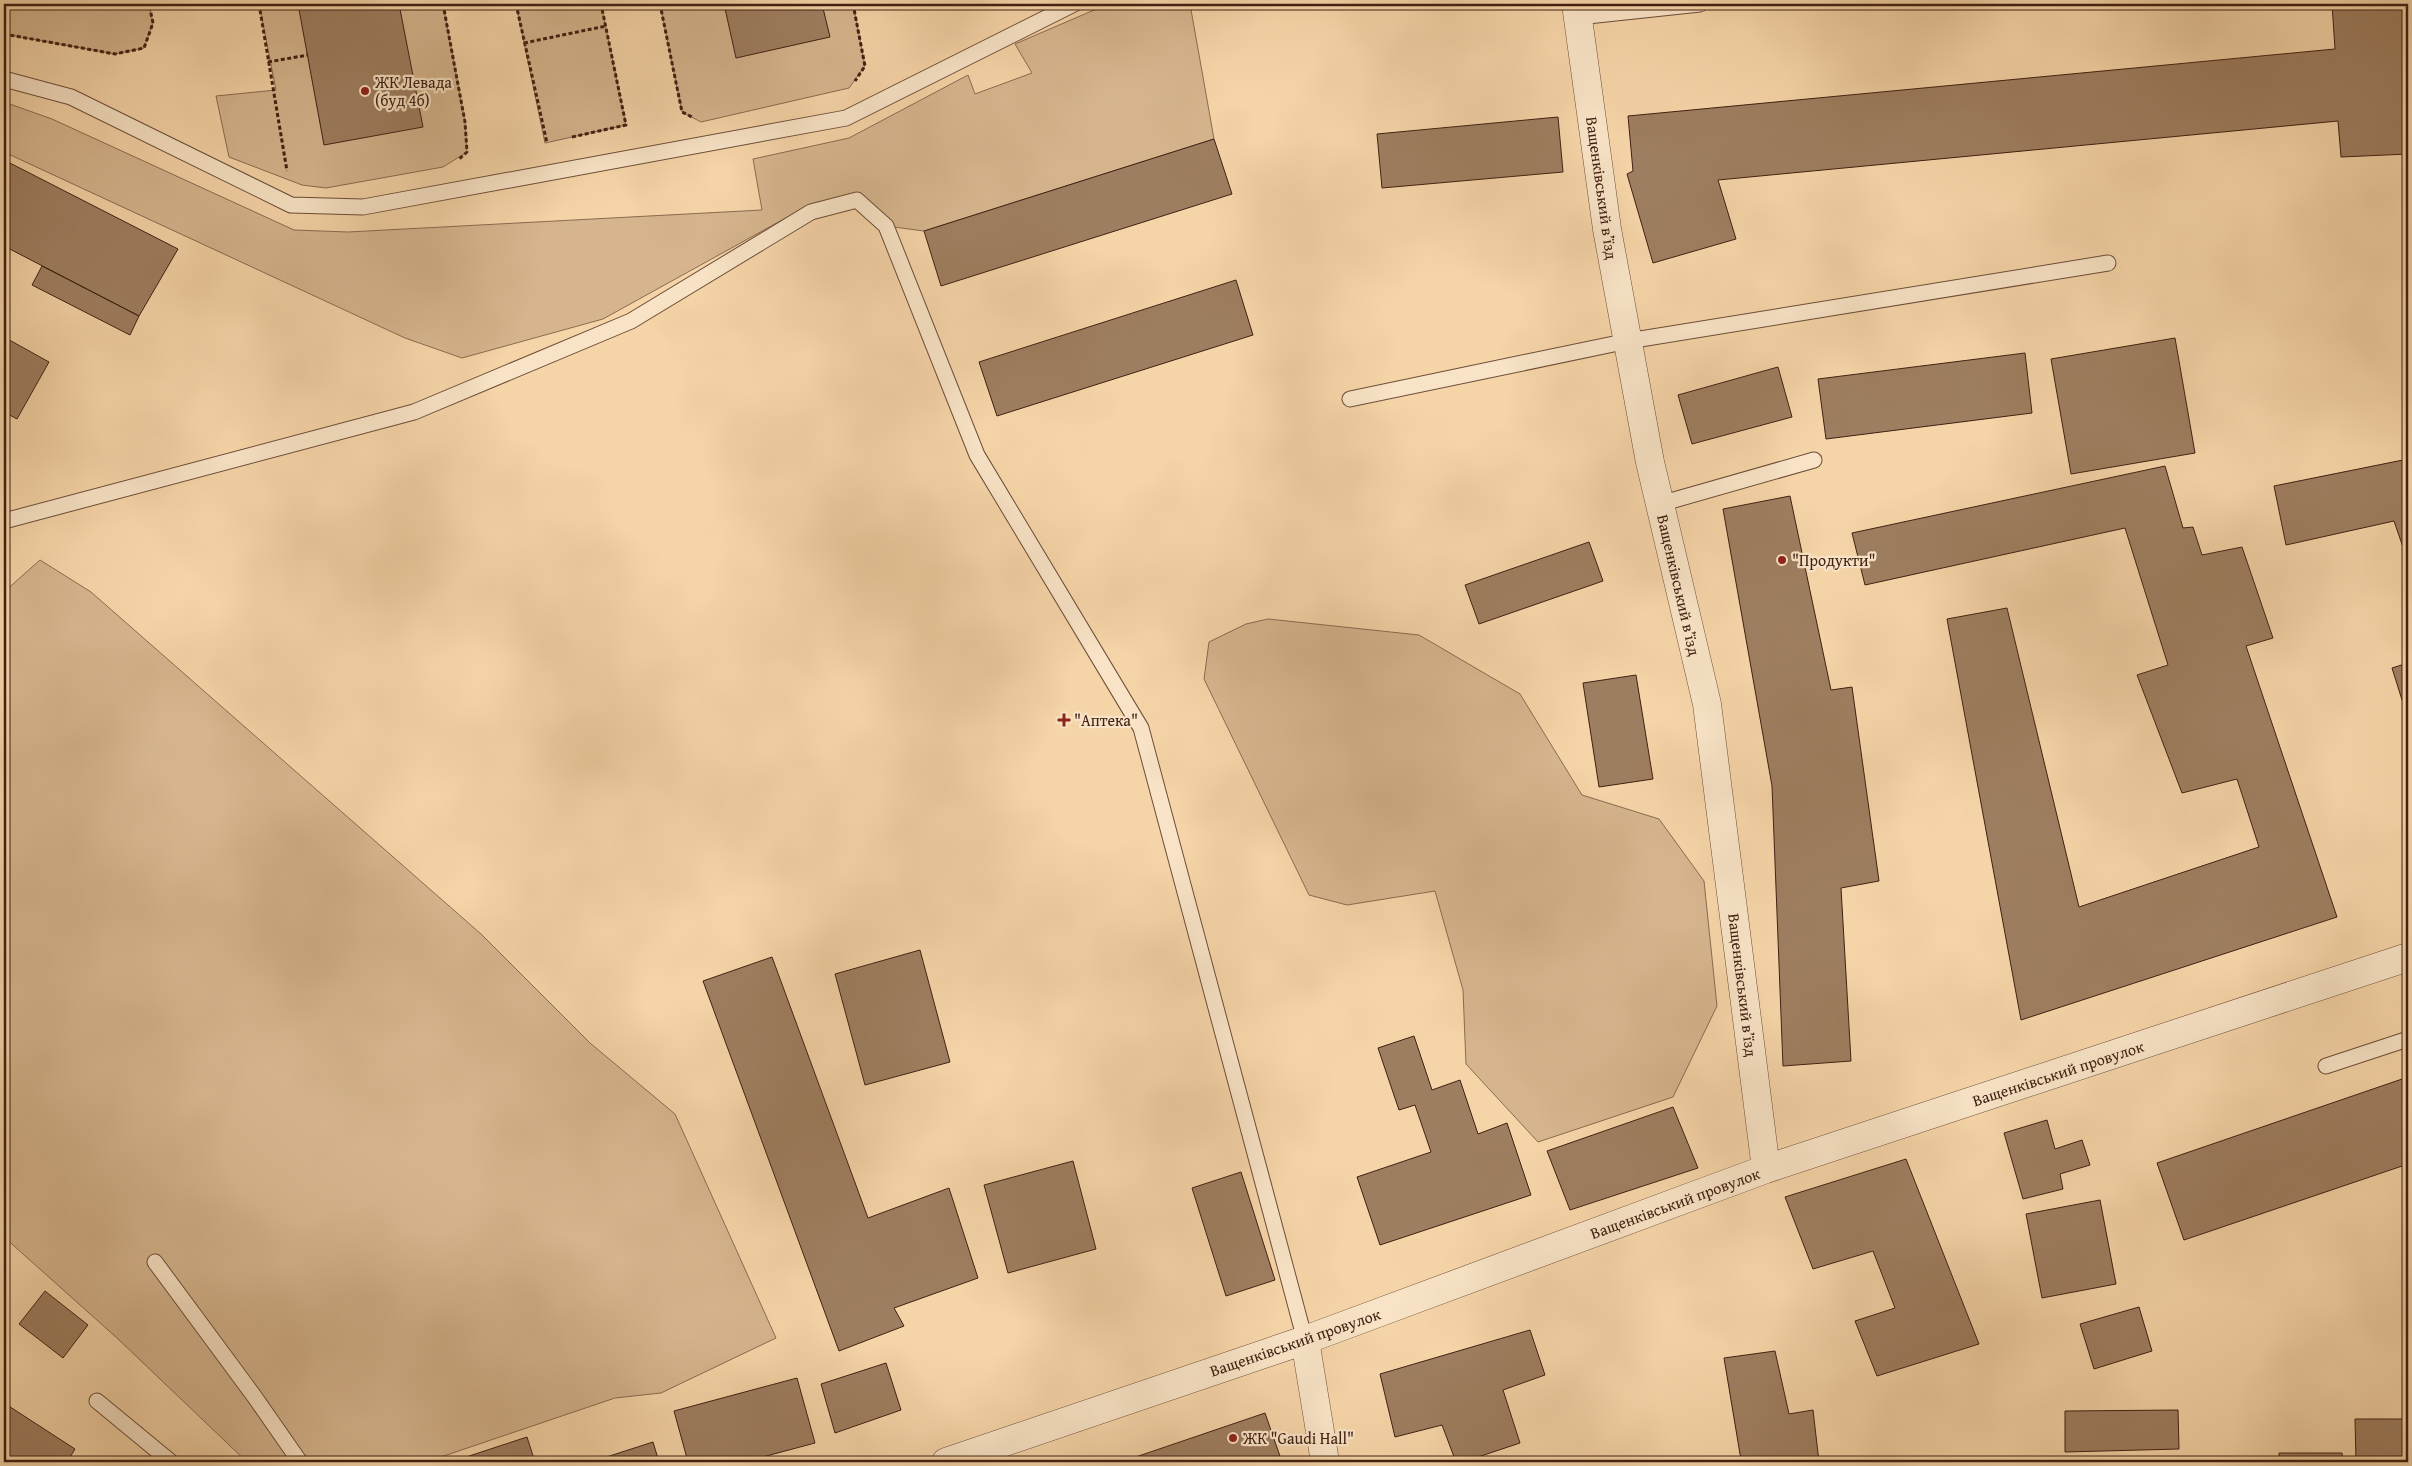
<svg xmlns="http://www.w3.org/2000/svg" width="2412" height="1466" font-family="'Gentium Book Plus',serif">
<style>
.green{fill:#d6b58e;stroke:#8b6a50}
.building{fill:#9e7e60;stroke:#402013}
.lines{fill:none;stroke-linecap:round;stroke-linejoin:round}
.lane-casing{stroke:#6d4d38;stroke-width:17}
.street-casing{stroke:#6d4d38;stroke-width:29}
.path{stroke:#402013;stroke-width:3;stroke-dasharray:4 2.5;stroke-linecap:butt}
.lane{stroke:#f8e3c6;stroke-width:15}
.street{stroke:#f8e3c6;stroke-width:28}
.poi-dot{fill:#8f2418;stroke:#f8e3c6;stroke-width:2}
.labels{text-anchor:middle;stroke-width:4.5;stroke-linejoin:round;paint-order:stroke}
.poi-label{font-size:16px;fill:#402013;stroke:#f8e3c6;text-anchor:start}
.street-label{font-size:16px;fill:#402013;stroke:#f8e3c6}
</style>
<rect width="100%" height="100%" fill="#f5d4a7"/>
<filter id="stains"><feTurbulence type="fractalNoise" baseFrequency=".004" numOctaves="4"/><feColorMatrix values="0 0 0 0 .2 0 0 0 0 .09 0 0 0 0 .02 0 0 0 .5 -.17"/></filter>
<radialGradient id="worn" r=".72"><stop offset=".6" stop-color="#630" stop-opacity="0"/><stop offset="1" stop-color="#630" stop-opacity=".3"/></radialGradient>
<!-- green -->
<path class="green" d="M4,4H149L153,23L144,48L115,54L4,34Z
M259,4H443L465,122L467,152L443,167L326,188L302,185L229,157L216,96L276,90Z
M516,4H601L626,125L545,143Z
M660,4H853L865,66L849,88L701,122L682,112Z
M1108,4H1190L1214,139L924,231L886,226L857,200L802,209L603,319L462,358L405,338L4,152V102L52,119L294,230L348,232L762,210L753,159L849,138L968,75L975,94L1032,73L1015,44Z
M40,560L91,592L481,934L590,1043L675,1114L776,1338L661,1393L615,1398L426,1462H247L117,1338L4,1237V592Z
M1268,619L1419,635L1520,694L1582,795L1659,819L1704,881L1717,1006L1673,1097L1538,1142L1466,1064L1463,990L1435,891L1347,905L1309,895L1204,679L1209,642L1246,624Z"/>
<!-- building -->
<path class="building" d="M298,4H399L423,127L324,145Z
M724,4H822L830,37L736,58Z
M2332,4H2408V154L2341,157L2338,121L1718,180L1736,239L1653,263L1627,174L1633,171L1628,116L2335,49Z
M1558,117L1563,172L1382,188L1377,134Z
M1214,139L1232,194L941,286L924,231Z
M4,160L178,249L139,316L4,246Z
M42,266L139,316L130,335L32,285Z
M1236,280L1253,335L997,416L979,362Z
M4,337L49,362L17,419L4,412Z
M2175,338L2195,453L2071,474L2051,359Z
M2025,353L2032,413L1826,439L1818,379Z
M1778,367L1792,417L1692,444L1678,395Z
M2408,459V555L2406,556L2394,521L2286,545L2274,486Z
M2165,466L2183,528L2193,527L2202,555L2242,547L2273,638L2246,646L2337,917L2021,1020L1947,619L2007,608L2079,907L2259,847L2237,779L2182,793L2137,675L2168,665L2125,528L1865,585L1852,533Z
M1790,496L1831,690L1852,687L1879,881L1841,888L1851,1061L1783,1066L1772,786L1723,509Z
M1589,542L1603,581L1479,624L1465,585Z
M2408,663V719L2392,668Z
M1636,675L1653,779L1599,787L1583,683Z
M920,950L950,1062L865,1085L835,974Z
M772,957L868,1218L949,1188L978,1278L894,1308L904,1326L839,1351L703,981Z
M1414,1036L1432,1090L1460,1080L1478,1134L1507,1123L1531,1195L1380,1245L1357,1177L1431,1152L1415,1105L1399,1110L1378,1048Z
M2408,1077V1164L2184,1240L2157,1163Z
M1673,1107L1698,1168L1570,1210L1547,1151Z
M2047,1120L2055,1149L2082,1140L2090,1165L2060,1174L2063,1189L2023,1199L2004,1133Z
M1906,1159L1979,1344L1877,1376L1855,1321L1895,1308L1873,1251L1813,1269L1785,1197Z
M1073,1161L1096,1249L1008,1273L984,1185Z
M1241,1172L1275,1280L1226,1296L1192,1188Z
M2100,1200L2116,1284L2042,1298L2026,1214Z
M45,1291L88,1325L63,1358L19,1324Z
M2139,1307L2152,1351L2094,1369L2080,1324Z
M1530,1330L1545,1375L1503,1390L1520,1443L1463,1462H1456L1442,1425L1395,1437L1380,1374Z
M1775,1351L1789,1414L1813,1410L1819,1462H1767L1766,1457L1741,1460L1724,1358Z
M886,1363L901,1410L835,1433L821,1384Z
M797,1378L815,1443L744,1462H688L674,1411Z
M4,1403L75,1449L67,1462H4Z
M2178,1410L2179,1449L2065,1452V1411Z
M1265,1413L1282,1462H1121Z
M2355,1419H2408V1462H2356Z
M527,1437L535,1462H451Z
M653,1442L659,1462H591Z
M2279,1453H2342L2343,1462H2279Z"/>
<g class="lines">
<defs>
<path id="lane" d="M1578,17L1700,4
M4,79L71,97L291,205L363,207L846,118L1074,4
M1350,399L1628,341L2108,263
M1660,504L1814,460
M4,521L414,412L631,321L811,212L857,200L886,226L977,455L1141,728L1305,1340
M2326,1066L2408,1039
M155,1262L254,1396L300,1462
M97,1401L171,1462"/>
<path id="street" d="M1576,4L1607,229L1650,462L1707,704L1766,1169
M1305,1340L1325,1462
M946,1462L1305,1340L1766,1169L2408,957"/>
</defs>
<!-- lane casing -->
<use href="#lane" class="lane-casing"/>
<!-- street casing -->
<use href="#street" class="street-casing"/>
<!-- path -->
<path class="path" d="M259,4L287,171
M443,4L465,122L467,152L458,160
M516,4L547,143
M660,4L682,112L692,117
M853,4L865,66L855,81
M944,4H946
M4,34L115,54L144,48L153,23L149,4
M524,43L606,26
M268,62L308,55
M572,137L626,125L601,4"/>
<!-- lane -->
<use href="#lane" class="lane"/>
<!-- street -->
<use href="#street" class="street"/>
</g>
<!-- markers -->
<g class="poi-dot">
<circle cx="365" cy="91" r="5"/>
<circle cx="1782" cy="560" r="5"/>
<path d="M1061.5 712.5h5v5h5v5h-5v5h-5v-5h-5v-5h5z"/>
<circle cx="1233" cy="1438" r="5"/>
</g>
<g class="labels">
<!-- poi labels -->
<g class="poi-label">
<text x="375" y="88">ЖК Левада<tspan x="375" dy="18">(буд 4б)</tspan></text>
<text x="1792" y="566">"Продукти"</text>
<text x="1074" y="726">"Аптека"</text>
<text x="1243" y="1444">ЖК "Gaudi Hall"</text>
</g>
<!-- street labels -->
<g class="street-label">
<text transform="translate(1602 188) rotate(82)" y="6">Ващенківський в’їзд</text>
<text transform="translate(1679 585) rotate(77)" y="6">Ващенківський в’їзд</text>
<text transform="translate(1743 985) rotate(83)" y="6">Ващенківський в’їзд</text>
<text transform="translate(2058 1073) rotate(-18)" y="6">Ващенківський провулок</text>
<text transform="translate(1675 1203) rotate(-20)" y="6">Ващенківський провулок</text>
<text transform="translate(1295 1342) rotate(-19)" y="6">Ващенківський провулок</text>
</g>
</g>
<!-- margin -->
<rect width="2412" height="1466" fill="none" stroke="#f5d4a7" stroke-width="20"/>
<rect x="5" y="5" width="2402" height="1456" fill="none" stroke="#402013" stroke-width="2.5"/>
<rect x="10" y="10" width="2392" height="1446" fill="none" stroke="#402013"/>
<rect width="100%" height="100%" filter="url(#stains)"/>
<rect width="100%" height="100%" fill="url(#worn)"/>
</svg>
